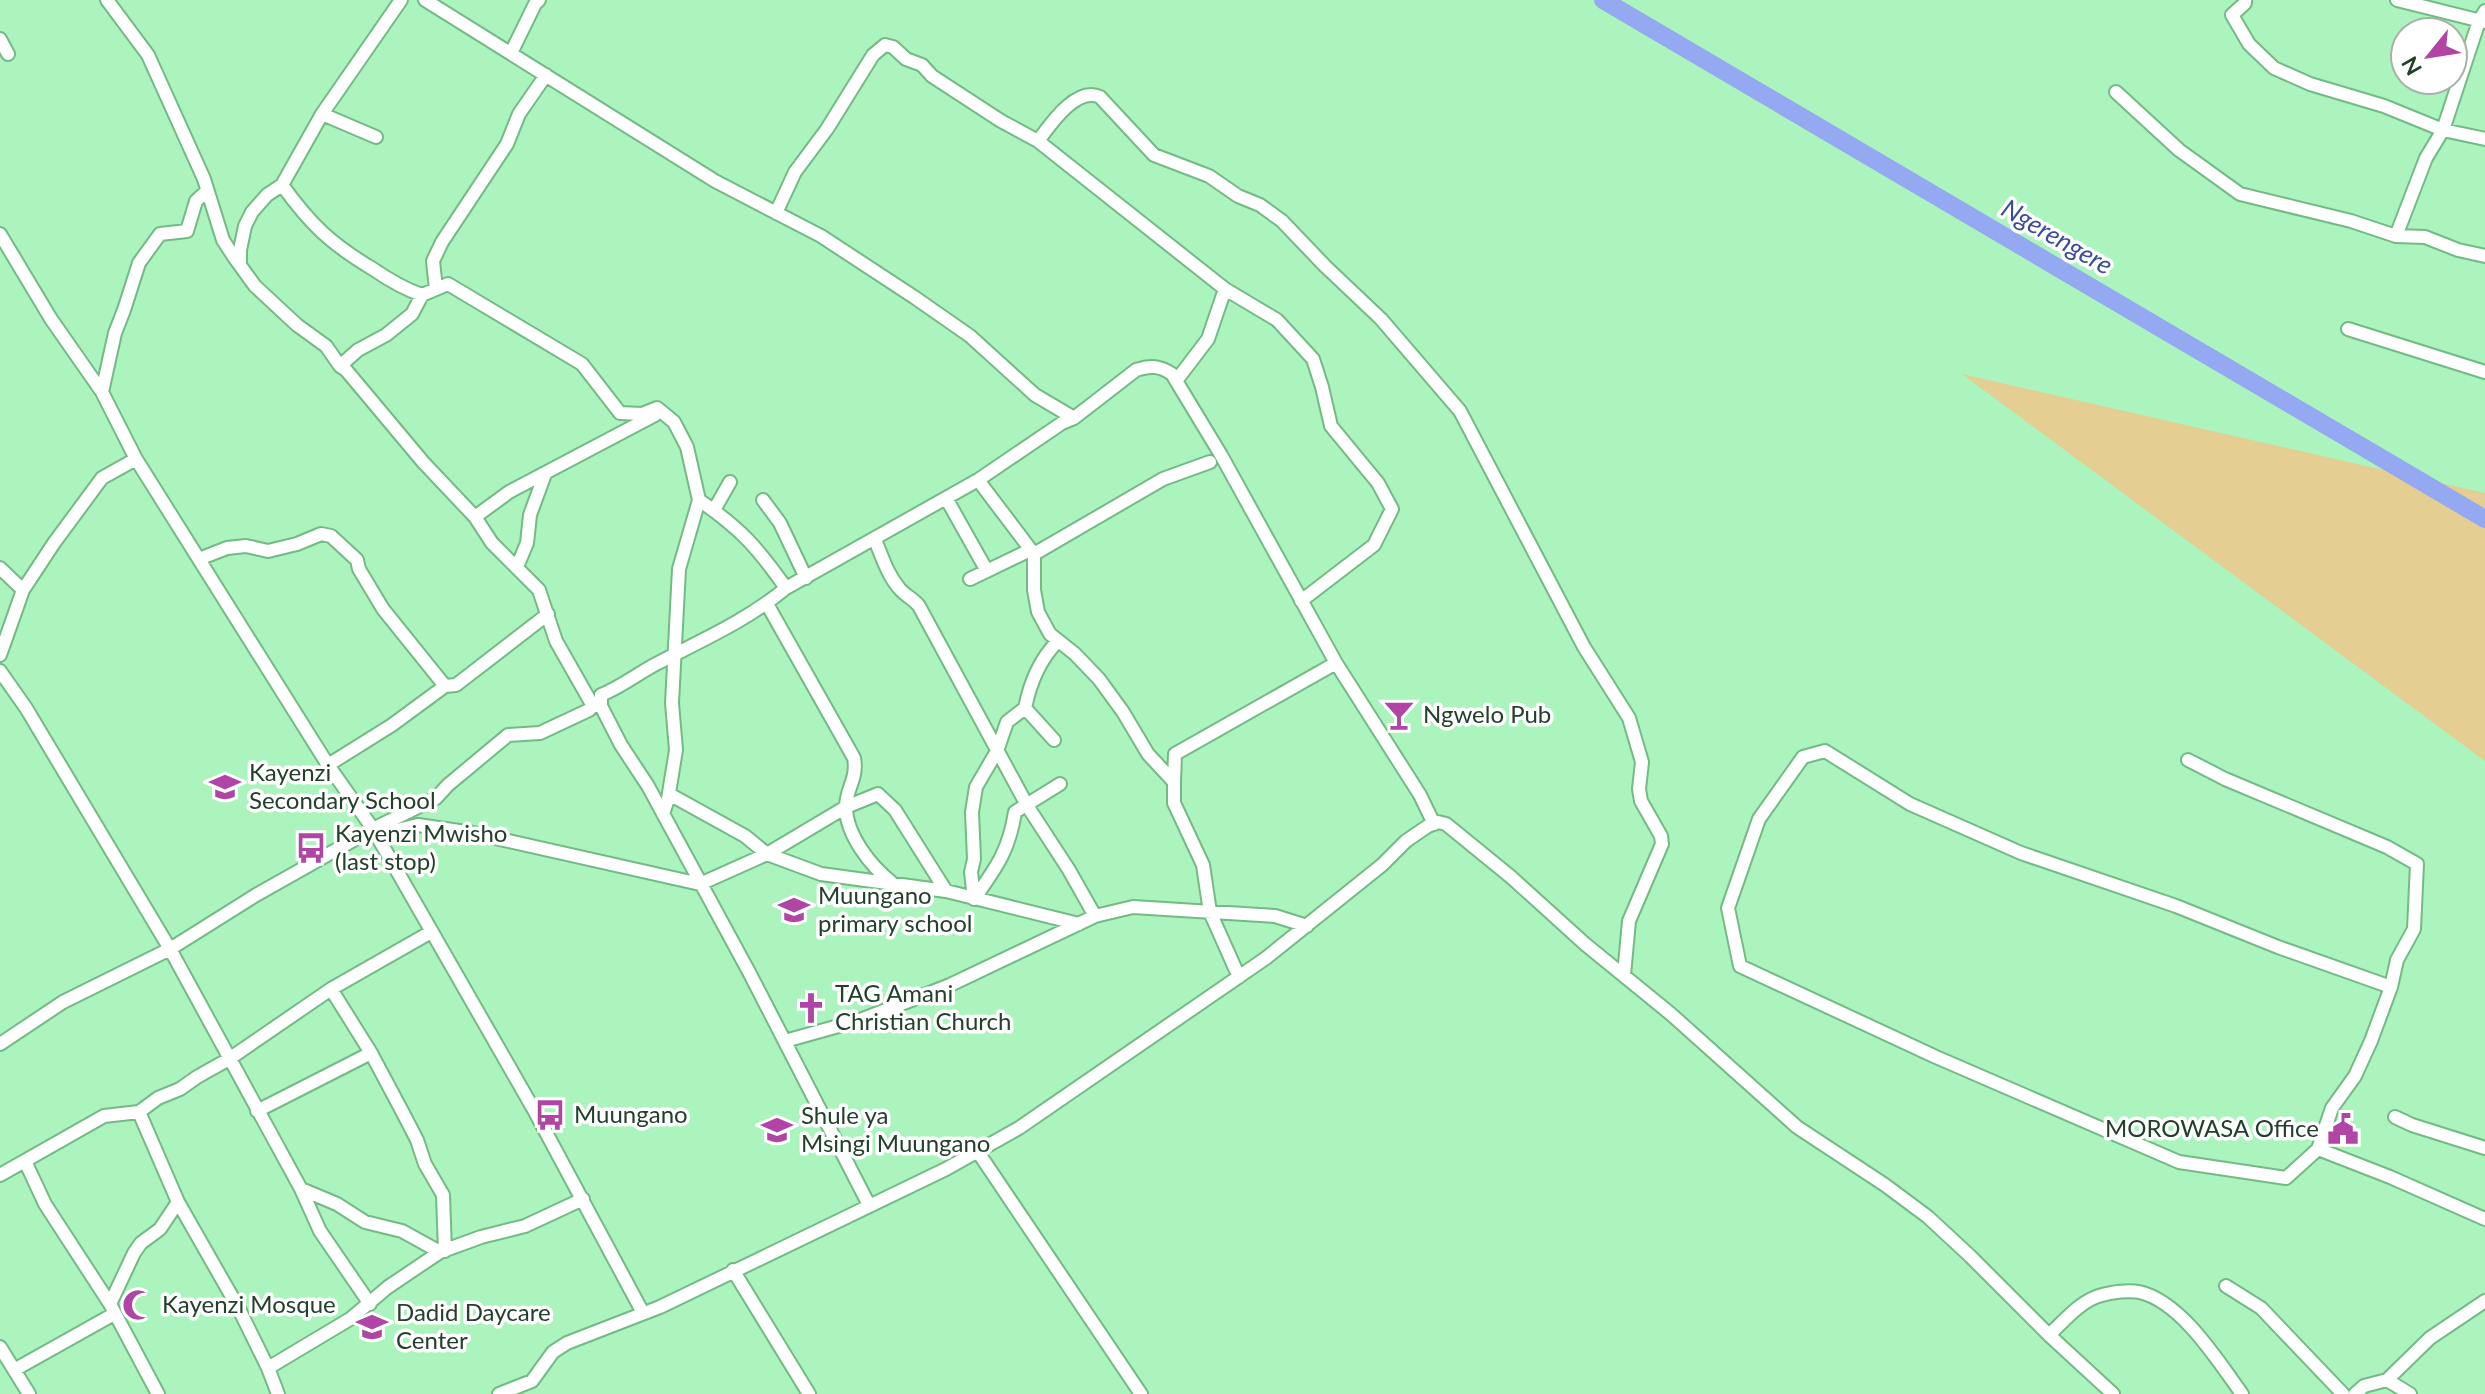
<svg xmlns="http://www.w3.org/2000/svg" width="2485" height="1394" font-family="Lato,sans-serif">
<style>
.green{fill:#e4ce91}
.lines{fill:none;stroke-linecap:round;stroke-linejoin:round}
.river{stroke:#94a9f1;stroke-width:18}
.street-casing{stroke:#74ba86;stroke-width:16}
.street{stroke:#fff;stroke-width:12}
.labels{text-anchor:middle;stroke-width:7;stroke-linejoin:round;paint-order:stroke}
.poi-label{font-size:24px;fill:#23402b;stroke:#fff;text-anchor:start}
.water-label{font-size:26px;font-style:italic;fill:#3a4ba0;stroke:#fff}
</style>
<rect width="100%" height="100%" fill="#abf4bd"/>
<!-- green -->
<path class="green" d="M1962,374L2485,493V761Z"/>
<g class="lines">
<!-- river -->
<path class="river" d="M1603,0L2485,519"/>
<defs>
<path id="street" d="M107,0L148,55L204,179L223,240L234,257L255,286L297,325L326,346L340,366L346,370L423,462L475,517L492,543L539,590L556,641L593,706
M425,0L715,181L821,236L914,297L970,336L1035,395L1074,418
M2245,0V3L2232,15L2249,44L2274,68L2310,84L2384,106L2443,130L2485,139
M2397,0L2485,22
M0,39L8,54
M511,53L535,4L539,0
M2116,92L2179,150L2240,194L2351,221L2396,236L2425,237L2458,250L2485,256
M322,114L376,137
M1038,141C1050,125 1076,86 1100,97L1154,155L1209,176L1238,196L1260,205L1282,221L1325,266L1381,319L1460,411L1584,647L1629,718L1642,762L1639,789L1641,801L1661,836L1662,844L1629,921L1624,975
M282,185C311,225 331,244 373,269C389,280 404,289 422,295L448,284L582,364L620,413L642,414L657,408L674,422L687,447L699,500L679,569L672,703L676,750L668,799L663,814
M776,213L795,172L827,129L873,55L885,45L893,47L906,59L922,65L932,76L1001,121L1038,141L1225,289L1277,320L1313,359L1322,387L1331,426L1378,483L1392,509L1374,545L1301,601
M0,234L51,319L102,392L136,459L328,765L373,829L534,1110L643,1313
M2396,236L2426,158L2443,130L2479,21L2485,11
M240,265V250L245,226L252,212L267,195L282,185L322,114L401,0
M436,289L433,261L442,242L507,144L519,114L546,75
M2348,329L2485,372
M340,366L358,350L386,335L412,314L422,295
M1176,381L1208,339L1225,289
M102,392L115,333L124,310L139,263L160,234L187,231L196,201L206,192
M978,480L1034,554V590L1038,612L1050,634L1075,654L1099,679L1123,712L1148,754L1174,782V803L1203,865L1210,912L1239,977
M946,498L987,571
M699,500C741,529 757,547 786,588
M763,500L780,523L806,578
M714,510L730,482
M475,517L509,492L655,415
M875,540C882,556 887,574 899,588C905,596 913,598 919,606L1028,807L1069,870L1095,916
M1034,554L1163,479L1210,462
M199,559L227,548L246,546L268,551L297,544L321,534L331,536L357,560L359,569L383,609L445,686
M517,567L527,543L530,515L545,474
M0,568L23,590
M970,579L1024,553
M767,604L854,758C858,779 846,788 846,807C846,835 871,866 891,882
M0,655L23,590L54,543L102,478L136,459
M0,671L26,708L170,949L301,1189L320,1231L370,1304
M601,706L621,745L648,786L749,972L869,1205
M1025,708L1054,740
M2188,760L2225,779L2387,847L2417,864L2414,929L2397,960L2391,987L2371,1041L2355,1076L2332,1108L2318,1149L2390,1177L2485,1219
M328,765L392,725L445,686L456,685L548,614
M1174,782L1175,754L1336,663
M669,794L745,836L767,854L821,874L946,891L1079,924
M377,835L418,825L473,833L700,884L767,854L846,807L878,794L895,810L946,891
M974,899L971,872L974,859L972,812L976,787L997,751L1007,722L1025,708C1030,683 1040,659 1058,641
M974,899C996,868 1009,851 1015,812L1060,784
M331,989L371,1053L403,1113L417,1140L425,1164L443,1195L445,1251
M785,1041L860,1020L950,985L1095,916L1133,907L1275,916L1307,926
M0,1044L63,1002L170,949L256,895L373,829L436,798L448,785L508,735L540,733L589,710L593,706H601V695C621,687 637,674 656,664C700,641 748,620 786,588L978,480L1062,423L1074,418L1136,370C1151,365 1160,366 1172,374L1221,455L1336,663L1420,795L1434,824
M257,1111L371,1053
M139,1112L178,1202L239,1309L268,1368L278,1394
M2395,1117L2412,1125L2485,1148
M2318,1149L2286,1178L2179,1162L1936,1057L1740,966L1728,908L1759,819L1803,757L1825,751L1910,804L2021,853L2176,906L2278,947L2391,987
M978,1152L1141,1394
M25,1161L45,1204L110,1304L158,1394
M0,1175L104,1116L139,1112L158,1098L180,1089L197,1077L229,1059L331,989L431,932
M301,1189L337,1204L365,1222L402,1231L440,1252
M733,1270L809,1394
M2226,1286L2261,1308L2343,1394
M110,1304L134,1253L141,1243L160,1229L178,1202
M2049,1335C2064,1321 2081,1300 2102,1295C2112,1292 2130,1290 2139,1292C2181,1301 2218,1361 2242,1394
M0,1347L29,1394
M268,1368L350,1319L388,1287L440,1252L481,1237L525,1226L583,1199
M14,1370L114,1314
M2387,1380L2410,1394
M499,1394L532,1381L553,1352L567,1343L660,1307L946,1169L1019,1128L1266,958L1382,865L1406,841L1428,826L1438,822L1446,824L1511,877L1585,944L1672,1015L1797,1127L1885,1185L1928,1217L1970,1256L2049,1335L2113,1394
M2355,1394L2364,1386L2387,1380L2430,1338L2485,1301"/>
</defs>
<!-- street casing -->
<use href="#street" class="street-casing"/>
<!-- street -->
<use href="#street" class="street"/>
</g>
<!-- icons -->
<defs>
<symbol id="bar-bare" viewBox="-9 -9 18 18"><path d="M-6-5H6L.8 .8V4.5H3.5V6h-7V4.5H-.8V.8Z" fill="#b045a6" stroke="#fff" stroke-width="2.5" paint-order="stroke"/></symbol>
<symbol id="school-bare" viewBox="-9 -9 18 18"><path d="M0-5L7-2L0 1L-7-2ZM-4 1L0 2.5L4 1V4Q0 6-4 4Z" fill="#b045a6" stroke="#fff" stroke-width="2.5" paint-order="stroke"/></symbol>
<symbol id="bus-bare" viewBox="-9 -9 18 18"><path d="M-5-6H5V4H4V6H2V4H-2V6H-4V4H-5ZM-3.5-4V0h7V-4ZM-3.5 1.2v1.5H-2V1.2ZM2 1.2v1.5H3.5V1.2Z" fill="#b045a6" stroke="#fff" stroke-width="2.5" paint-order="stroke"/></symbol>
<symbol id="church-bare" viewBox="-9 -9 18 18"><path d="M-1.2-6h2.4v3.5h3.3v2.4h-3.3V6h-2.4V-.1h-3.3v-2.4h3.3Z" fill="#b045a6" stroke="#fff" stroke-width="2.5" paint-order="stroke"/></symbol>
<symbol id="civic-bare" viewBox="-9 -9 18 18"><path d="M-.6-6.5H3V-4.5H.6V-3L4-1V1h2V6H-6V1h2V-1L-.6-3ZM-1.2 2.5V6h2.4V2.5Z" fill="#b045a6" stroke="#fff" stroke-width="2.5" paint-order="stroke"/></symbol>
<symbol id="mosque-bare" viewBox="-9 -9 18 18"><path d="M3.5-4.9A6 6 0 1 0 3.5 4.9A5 5 0 1 1 3.5-4.9Z" fill="#b045a6" stroke="#fff" stroke-width="2.5" paint-order="stroke"/></symbol>
</defs>
<g fill-rule="evenodd">
<use href="#bar-bare" x="1377" y="693" width="44" height="44"/>
<use href="#school-bare" x="203" y="765" width="44" height="44"/>
<use href="#bus-bare" x="289" y="826" width="44" height="44"/>
<use href="#school-bare" x="772" y="888" width="44" height="44"/>
<use href="#church-bare" x="789" y="986" width="44" height="44"/>
<use href="#bus-bare" x="528" y="1093" width="44" height="44"/>
<use href="#civic-bare" x="2321" y="1107" width="44" height="44"/>
<use href="#school-bare" x="755" y="1108" width="44" height="44"/>
<use href="#mosque-bare" x="116" y="1283" width="44" height="44"/>
<use href="#school-bare" x="350" y="1305" width="44" height="44"/>
</g>
<g class="labels">
<!-- poi labels -->
<g class="poi-label">
<text x="1423" y="723">Ngwelo Pub</text>
<text x="249" y="781">Kayenzi<tspan x="249" dy="28">Secondary School</tspan></text>
<text x="335" y="842">Kayenzi Mwisho<tspan x="335" dy="28">(last stop)</tspan></text>
<text x="818" y="904">Muungano<tspan x="818" dy="28">primary school</tspan></text>
<text x="835" y="1002">TAG Amani<tspan x="835" dy="28">Christian Church</tspan></text>
<text x="574" y="1123">Muungano</text>
<text x="801" y="1124">Shule ya<tspan x="801" dy="28">Msingi Muungano</tspan></text>
<text x="2319" y="1137" text-anchor="end">MOROWASA Office</text>
<text x="162" y="1313">Kayenzi Mosque</text>
<text x="396" y="1321">Dadid Daycare<tspan x="396" dy="28">Center</tspan></text>
</g>
<!-- water labels -->
<g class="water-label">
<text transform="translate(2057 237) rotate(30)" y="9">Ngerengere</text>
</g>
</g>
<!-- north arrow -->
<g transform="translate(2429 56) rotate(240)"><circle r="38" fill="#ffffff" stroke="#a7b3aa" stroke-width="2"/>
<path d="M0-6L14 30L0 20L-14 30Z" fill="#b045a6"/>
<text y="-12" font-size="22" font-weight="bold" text-anchor="middle" fill="#23402b">N</text>
</g>
</svg>
